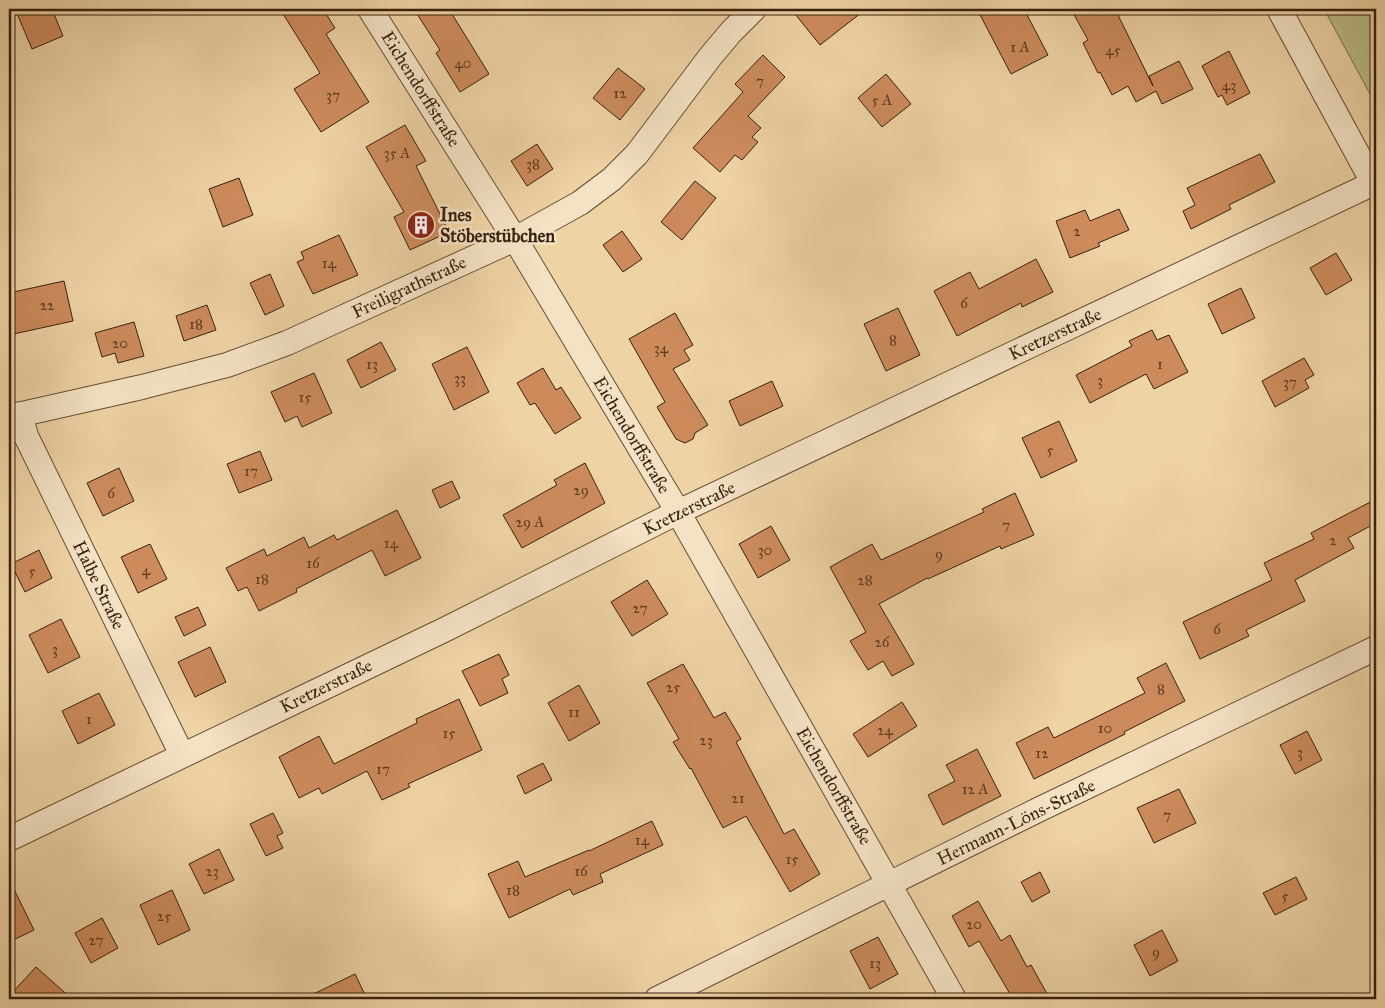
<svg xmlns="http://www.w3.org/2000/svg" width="1385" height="1008" font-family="'IM FELL Great Primer',serif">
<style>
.green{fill:#babc85;stroke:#796e4a}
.building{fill:#cd8b5c;stroke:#38200f}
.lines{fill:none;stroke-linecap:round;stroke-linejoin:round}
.street-casing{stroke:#664d34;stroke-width:26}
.street{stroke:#f4e2c4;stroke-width:24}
.labels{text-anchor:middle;stroke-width:5;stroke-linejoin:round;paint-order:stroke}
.number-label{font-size:15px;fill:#5d3b22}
.street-label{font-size:18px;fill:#38200f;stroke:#f4e2c4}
.poi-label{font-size:18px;font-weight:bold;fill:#38200f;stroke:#f4e2c4;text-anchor:start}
</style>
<rect width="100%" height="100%" fill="#eed3a5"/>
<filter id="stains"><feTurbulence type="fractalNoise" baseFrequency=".004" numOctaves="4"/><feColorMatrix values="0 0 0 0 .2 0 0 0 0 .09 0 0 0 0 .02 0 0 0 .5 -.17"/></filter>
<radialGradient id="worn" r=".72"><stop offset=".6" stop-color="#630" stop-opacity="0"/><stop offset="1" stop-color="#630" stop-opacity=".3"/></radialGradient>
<!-- green -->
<path class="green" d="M1324,9H1376V105Z"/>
<!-- building -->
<path class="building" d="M15,9H52L63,36L32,49Z
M280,9H323L335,28L326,34L369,102L321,132L294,89L320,73Z
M414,9H449L489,74L460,92L436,53L440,50Z
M791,9H866L820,45Z
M977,9H1024L1048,55L1011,74Z
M1071,9H1115L1153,86L1149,76L1179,61L1193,89L1162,104L1156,91L1136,102L1128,86L1112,95L1100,72L1098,73L1083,43L1088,40Z
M1229,51L1250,93L1227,105L1222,95L1218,97L1202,66Z
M763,55L785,77L748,116L761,128L752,137L758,142L742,160L735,155L720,172L693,148L743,92L735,84Z
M618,68L645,89L620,120L593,98Z
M886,74L911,104L882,127L858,98Z
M405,125L426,161L416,166L449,232L410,250L394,217L404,212L366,147Z
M537,144L553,169L527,186L511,161Z
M1260,154L1275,182L1229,205L1231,209L1191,229L1183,211L1195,205L1187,188Z
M239,178L253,215L223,227L209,189Z
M695,181L716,198L682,240L661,222Z
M1119,209L1129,230L1098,243L1100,246L1070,258L1056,221L1085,210L1090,221Z
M622,231L642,259L623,272L603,245Z
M339,235L358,275L313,294L297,262L304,259L301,252Z
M1336,253L1352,280L1326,295L1310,268Z
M1036,259L1053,292L1022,307L1021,303L957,336L934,291L970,272L979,289Z
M270,274L284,306L265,315L250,283Z
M64,281L73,321L9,335V293Z
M1241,288L1255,318L1222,334L1208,304Z
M207,305L216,330L184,341L176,316Z
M898,308L920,355L886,371L864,324Z
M675,313L693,345L684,350L690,360L673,369L708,425L695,433L693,439L685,443L676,439L657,407L665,402L629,339Z
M134,322L144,356L118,363L115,353L102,357L95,333Z
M1152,330L1157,340L1169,335L1188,372L1154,389L1146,374L1090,403L1076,375L1132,346L1129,341Z
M381,342L396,370L361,388L347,360Z
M467,347L489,392L454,410L432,364Z
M1304,358L1314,375L1305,380L1309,388L1275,407L1262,381Z
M543,368L556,390L561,387L581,418L555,434L535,403L530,405L517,383Z
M314,373L332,413L302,427L297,416L285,422L271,392Z
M772,381L783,406L740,426L729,401Z
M1059,421L1077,461L1041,478L1022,438Z
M260,451L272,480L239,493L227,464Z
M585,463L605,503L522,548L503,515L557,485L554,480Z
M119,468L134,501L103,516L87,483Z
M452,481L460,498L440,508L432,490Z
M1015,493L1034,535L1001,549L1000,546L928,579L927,578L879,604L914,664L892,676L883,661L868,670L850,641L866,632L830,567L872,544L881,560L984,512L982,509Z
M1376,499V523L1348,538L1354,548L1295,580L1305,601L1246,630L1249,636L1200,659L1183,622L1272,580L1264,563L1314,539L1311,533Z
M397,510L421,558L385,576L372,550L296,589L297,592L259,611L247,587L238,591L226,568L264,549L267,556L304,537L309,548L334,535L337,540Z
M771,526L790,560L758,578L739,544Z
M150,544L167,579L138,593L121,557Z
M39,550L52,578L25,592L11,564Z
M647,580L668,614L632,636L611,602Z
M198,607L206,625L184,636L175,617Z
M61,619L80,657L48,673L29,635Z
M210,647L226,682L195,697L178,662Z
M499,654L509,675L502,679L508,693L480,706L462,671Z
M1166,663L1185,701L1124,732L1125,734L1034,779L1016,743L1048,727L1054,738L1145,693L1137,678Z
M683,664L714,718L725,712L741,739L736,742L784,834L794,829L820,874L790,892L746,816L723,828L691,768L690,769L673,742L679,739L647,683Z
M579,685L600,723L569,741L548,703Z
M99,693L115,725L78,744L62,711Z
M459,699L482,750L408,784L410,787L382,800L367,771L322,794L319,788L299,798L279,757L319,736L334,764L417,723L416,719Z
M902,702L917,726L868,757L853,734Z
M1307,731L1322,760L1295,774L1280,745Z
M977,749L1001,796L943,825L928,795L955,781L946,765Z
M543,763L552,780L525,794L517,776Z
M1179,789L1196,823L1154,843L1137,808Z
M273,813L283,833L277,836L283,848L266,856L250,824Z
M652,821L663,845L600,874L603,882L573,895L570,889L509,918L488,874L518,861L525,877L589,850V851Z
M219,849L234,880L204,894L189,864Z
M1040,872L1050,892L1032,902L1021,882Z
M1296,877L1307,899L1275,915L1263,893Z
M9,879L34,930L9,942Z
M172,890L190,930L158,945L140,905Z
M978,901L1001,941L1010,935L1027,967L1031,965L1050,999H1013L979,941L969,947L952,916Z
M102,918L118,948L91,963L75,933Z
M1162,930L1178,961L1150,976L1134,945Z
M878,937L898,974L870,989L850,951Z
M36,967L72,999H9V996Z
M355,974L367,999H303Z"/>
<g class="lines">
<defs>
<path id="street" d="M370,9L515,239L678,512L954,999
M1279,9L1376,188
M20,414L26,436L182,755
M9,417L142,387L227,365L287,343L515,239L580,203L612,179L637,154L710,57L731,32L754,9
M9,839L446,629L678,512L1374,183
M657,999L1040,809L1376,648"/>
</defs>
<!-- street casing -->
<use href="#street" class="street-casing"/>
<!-- street -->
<use href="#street" class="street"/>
</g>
<!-- icons -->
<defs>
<symbol id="building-disc" viewBox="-11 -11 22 22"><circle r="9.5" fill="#8f2418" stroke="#f4e2c4"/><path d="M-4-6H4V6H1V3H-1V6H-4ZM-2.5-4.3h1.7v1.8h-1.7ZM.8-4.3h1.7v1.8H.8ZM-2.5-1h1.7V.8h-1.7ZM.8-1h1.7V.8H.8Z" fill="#fff"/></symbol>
</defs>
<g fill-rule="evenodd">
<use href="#building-disc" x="405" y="209" width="32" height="32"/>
</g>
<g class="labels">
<!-- number labels -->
<g class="number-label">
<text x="1020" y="52">1 A</text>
<text x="1113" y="55">45</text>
<text x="463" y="68">40</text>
<text x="760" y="86">7</text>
<text x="1229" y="90">43</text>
<text x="620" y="98">12</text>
<text x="333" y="100">37</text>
<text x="882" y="105">5 A</text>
<text x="397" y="158">35 A</text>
<text x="533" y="169">38</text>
<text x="1077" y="236">2</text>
<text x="329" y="268">14</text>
<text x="964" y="308">6</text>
<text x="47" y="310">22</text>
<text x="196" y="329">18</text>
<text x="893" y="345">8</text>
<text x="120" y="348">20</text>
<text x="661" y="353">34</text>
<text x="372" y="369">13</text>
<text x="1160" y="369">1</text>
<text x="460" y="383">33</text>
<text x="1100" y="385">3</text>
<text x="1290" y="387">37</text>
<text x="305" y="402">15</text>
<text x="1050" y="455">5</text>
<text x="251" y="476">17</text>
<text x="581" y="495">29</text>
<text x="111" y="498">6</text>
<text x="530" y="527">29 A</text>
<text x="1006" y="530">7</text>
<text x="1333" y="545">2</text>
<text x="391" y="548">14</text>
<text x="765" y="555">30</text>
<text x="939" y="559">9</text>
<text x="313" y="568">16</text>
<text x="146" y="575">4</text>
<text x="32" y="576">5</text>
<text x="262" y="584">18</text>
<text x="865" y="585">28</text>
<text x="640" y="613">27</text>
<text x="1217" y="634">6</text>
<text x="882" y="647">26</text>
<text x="55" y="654">3</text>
<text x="673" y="692">25</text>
<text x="1161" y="694">8</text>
<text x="574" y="717">11</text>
<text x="89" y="724">1</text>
<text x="1105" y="733">10</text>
<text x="885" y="735">24</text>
<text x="449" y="738">15</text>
<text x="706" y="745">23</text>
<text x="1300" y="757">3</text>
<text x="1042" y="758">12</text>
<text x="383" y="774">17</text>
<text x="975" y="794">12 A</text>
<text x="738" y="803">21</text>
<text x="1167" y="820">7</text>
<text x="642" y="845">14</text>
<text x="792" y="864">15</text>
<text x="212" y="876">23</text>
<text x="581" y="876">16</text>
<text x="513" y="895">18</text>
<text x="1285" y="901">5</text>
<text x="164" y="921">25</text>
<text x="974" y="929">20</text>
<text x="96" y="945">27</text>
<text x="1156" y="957">9</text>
<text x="875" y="968">13</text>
</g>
<!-- street labels -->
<g class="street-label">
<text transform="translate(421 89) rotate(58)" y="6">Eichendorffstraße</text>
<text transform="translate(409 287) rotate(-25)" y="6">Freiligrathstraße</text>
<text transform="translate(1055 334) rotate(-25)" y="6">Kretzerstraße</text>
<text transform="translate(632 435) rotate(59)" y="6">Eichendorffstraße</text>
<text transform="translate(689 508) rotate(-26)" y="6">Kretzerstraße</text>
<text transform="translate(99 585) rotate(64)" y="6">Halbe Straße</text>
<text transform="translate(326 686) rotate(-26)" y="6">Kretzerstraße</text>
<text transform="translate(834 786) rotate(60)" y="6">Eichendorffstraße</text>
<text transform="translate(1016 822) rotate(-26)" y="6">Hermann-Löns-Straße</text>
</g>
<!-- poi labels -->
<g class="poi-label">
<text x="440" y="221">Ines<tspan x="440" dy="21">Stöberstübchen</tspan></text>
</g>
</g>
<!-- margin -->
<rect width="1385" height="1008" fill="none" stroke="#eed3a5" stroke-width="30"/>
<rect x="10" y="10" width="1365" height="988" fill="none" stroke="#38200f" stroke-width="2.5"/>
<rect x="15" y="15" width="1355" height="978" fill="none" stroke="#38200f"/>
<rect width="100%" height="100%" filter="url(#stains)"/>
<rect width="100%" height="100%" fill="url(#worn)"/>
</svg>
